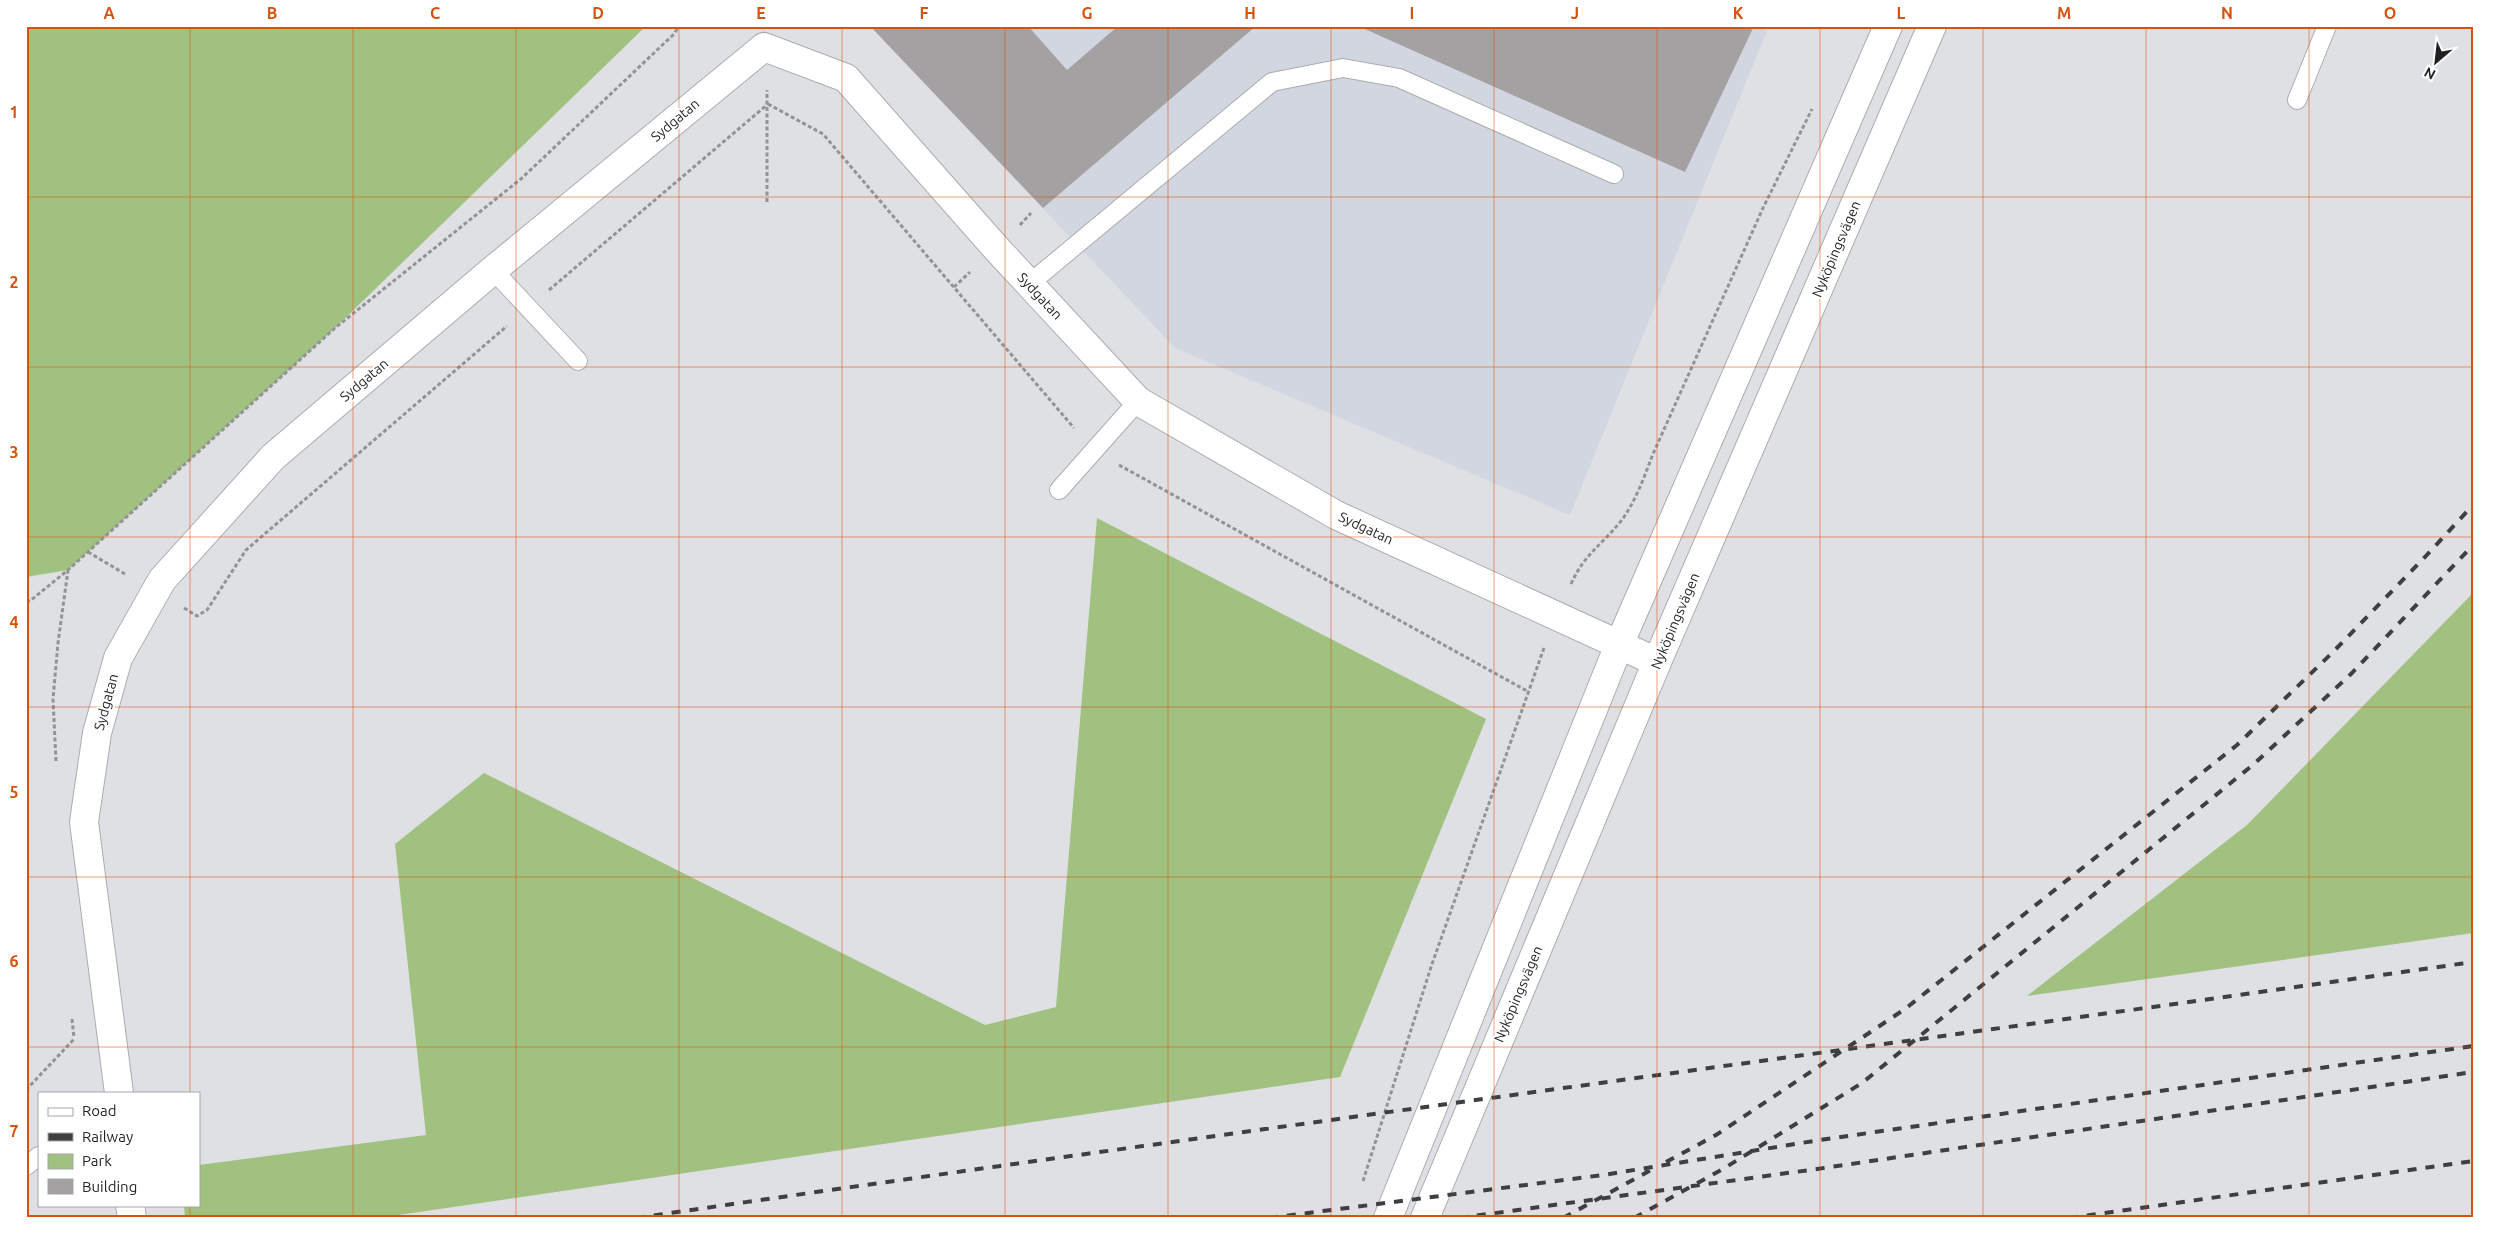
<svg xmlns="http://www.w3.org/2000/svg" width="2499" height="1244" font-family="Ubuntu,sans-serif">
<style>
.built{fill:#d2d6e0}
.green{fill:#a0c180}
.building{fill:#a4a1a3}
.lines{fill:none;stroke-linecap:round;stroke-linejoin:round}
.lane-casing{stroke:#abacae;stroke-width:20}
.street-casing{stroke:#abacae;stroke-width:30}
.secondary-casing{stroke:#abacae;stroke-width:30}
.path{stroke:#929395;stroke-width:3;stroke-dasharray:4 2.5;stroke-linecap:butt}
.lane{stroke:#fff;stroke-width:18}
.street{stroke:#fff;stroke-width:28}
.secondary{stroke:#fff;stroke-width:28}
.rail{stroke:#3e3f40;stroke-width:4;stroke-dasharray:9 9;stroke-linecap:butt}
.grid{fill:none;stroke:#d4530e;stroke-width:1;stroke-opacity:0.55}
.labels{text-anchor:middle;stroke-width:4;stroke-linejoin:round;paint-order:stroke}
.street-label{font-size:14px;fill:#1f2021;stroke:#fff}
.neatline{fill:none;stroke:#d4530e;stroke-width:2}
.grid-label{font-size:16px;text-anchor:middle;font-weight:bold;fill:#d4530e}
</style>
<rect width="100%" height="100%" fill="#dfe0e3"/>
<!-- built -->
<path class="built" d="M870,26H1769L1570,515L1175,348Z"/>
<!-- green -->
<path class="green" d="M26,26H646L335,328L68,570L26,577Z
M1097,518L1486,719L1340,1077L378,1218H185L184,1205H199V1165L426,1135L395,844L484,773L985,1025L1056,1007Z
M2473,593V933L2027,996L2247,825Z"/>
<!-- building -->
<path class="building" d="M870,26H1028L1067,70L1118,26H1256L1043,208Z
M1358,26H1754L1685,172Z"/>
<g class="lines">
<defs>
<path id="lane" d="M2297,100L2327,26
M493,270L578,361
M1029,284L1272,82L1343,68L1399,78L1614,174
M1059,490L1138,401
M26,1166L39,1156"/>
<path id="street" d="M119,1093L84,822L97,733L118,658L162,580L273,457L493,270L764,47L846,78L996,248L1138,401L1336,515L1657,662
M130,1205L132,1218"/>
<path id="secondary" d="M1388,1218L1619,645L1888,26
M1425,1218L1657,662L1932,26"/>
</defs>
<!-- lane casing -->
<use href="#lane" class="lane-casing"/>
<!-- street casing -->
<use href="#street" class="street-casing"/>
<!-- secondary casing -->
<use href="#secondary" class="secondary-casing"/>
<!-- path -->
<path class="path" d="M768,104L823,134L1074,428
M767,202V90
M1020,225L1031,213
M954,287L970,272
M549,290L768,104
M1119,465L1527,691
M88,552L125,574
M1571,584C1585,553 1601,546 1621,521C1636,501 1644,477 1653,454L1763,208L1812,109
M26,601H30L68,570L335,328L522,178L674,34L679,26
M184,608L197,616L207,610L246,550L507,326
M56,761L53,699L58,643L68,570
M72,1019L74,1038
M26,1090L75,1038
M1363,1181L1431,967L1544,648"/>
<!-- lane -->
<use href="#lane" class="lane"/>
<!-- street -->
<use href="#street" class="street"/>
<!-- secondary -->
<use href="#secondary" class="secondary"/>
<!-- rail -->
<path class="rail" d="M1666,1162L1716,1135L1905,1009L2237,745L2333,652L2425,557L2473,505
M636,1218C1248,1129 1861,1049 2473,962
M1269,1218L1603,1175L1820,1140L2473,1046
M1459,1218L1817,1169L2473,1072
M1563,1218L1651,1170
M1634,1218L1723,1169L1862,1083L2254,764L2352,673L2473,545
M2069,1218L2473,1161"/>
</g>
<!-- grid -->
<path class="grid" d="M190,26V1093M353,26V1218M516,26V1218M679,26V1218M842,26V1218M1005,26V1218M1168,26V1218M1331,26V1218M1494,26V1218M1657,26V1218M1820,26V1218M1983,26V1218M2146,26V1218M2309,26V1218M26,197H2473M26,367H2473M26,537H2473M26,707H2473M26,877H2473M26,1047H2473M190,1205V1218"/>
<g class="labels">
<!-- street labels -->
<g class="street-label">
<text transform="translate(675 120) rotate(-40)" y="5">Sydgatan</text>
<text transform="translate(1836 249) rotate(-67)" y="5">Nyköpingsvägen</text>
<text transform="translate(1040 296) rotate(47)" y="5">Sydgatan</text>
<text transform="translate(364 380) rotate(-40)" y="5">Sydgatan</text>
<text transform="translate(1366 528) rotate(25)" y="5">Sydgatan</text>
<text transform="translate(1675 621) rotate(-67)" y="5">Nyköpingsvägen</text>
<text transform="translate(106 702) rotate(-75)" y="5">Sydgatan</text>
<text transform="translate(1518 994) rotate(-67)" y="5">Nyköpingsvägen</text>
</g>
</g>
<!-- border -->
<rect width="2499" height="1244" fill="none" stroke="#ffffff" stroke-width="55"/>
<!-- legend -->
<rect x="38" y="1092" width="162" height="115" fill="#ffffff" stroke="#a5a6a6"/>
<rect x="48" y="1108" width="25" height="8" fill="#ffffff" stroke="#a5a6a6"/>
<text x="82" y="1116" font-size="15" fill="#1f2021">Road</text>
<rect x="48" y="1133" width="25" height="8" fill="#3e3f40" stroke="#a5a6a6"/>
<text x="82" y="1142" font-size="15" fill="#1f2021">Railway</text>
<rect x="48" y="1154" width="25" height="15" fill="#a0c180" stroke="#a5a6a6"/>
<text x="82" y="1166" font-size="15" fill="#1f2021">Park</text>
<rect x="48" y="1179" width="25" height="15" fill="#a4a1a3" stroke="#a5a6a6"/>
<text x="82" y="1192" font-size="15" fill="#1f2021">Building</text>
<!-- north arrow -->
<g transform="translate(2436 62) rotate(208)" stroke="#ffffff" stroke-width="4" paint-order="stroke">
<path d="M0-4L9 19L0 12L-9 19Z" fill="#1f2021"/>
<text y="-8" font-size="14" font-weight="bold" text-anchor="middle" fill="#1f2021">N</text>
</g>
<rect x="28" y="28" width="2444" height="1188" class="neatline"/>
<g class="grid-label">
<text x="109" y="19">A</text>
<text x="272" y="19">B</text>
<text x="435" y="19">C</text>
<text x="598" y="19">D</text>
<text x="761" y="19">E</text>
<text x="924" y="19">F</text>
<text x="1087" y="19">G</text>
<text x="1250" y="19">H</text>
<text x="1412" y="19">I</text>
<text x="1575" y="19">J</text>
<text x="1738" y="19">K</text>
<text x="1901" y="19">L</text>
<text x="2064" y="19">M</text>
<text x="2227" y="19">N</text>
<text x="2390" y="19">O</text>
<text x="14" y="118">1</text>
<text x="14" y="288">2</text>
<text x="14" y="458">3</text>
<text x="14" y="628">4</text>
<text x="14" y="798">5</text>
<text x="14" y="967">6</text>
<text x="14" y="1137">7</text>
</g>
</svg>
